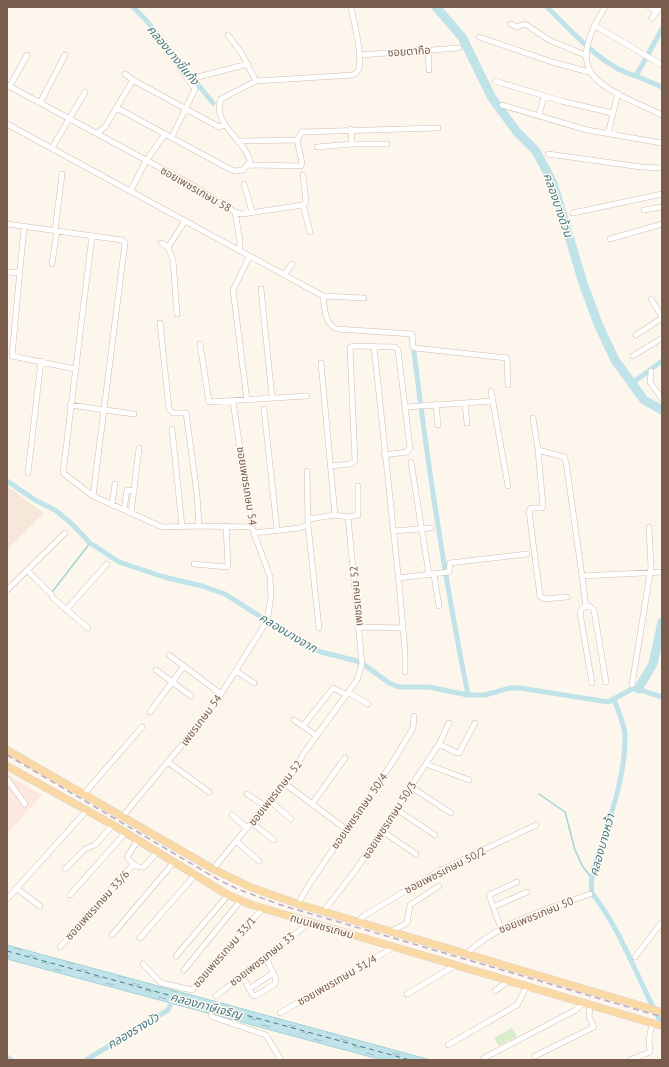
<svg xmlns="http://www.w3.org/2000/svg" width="669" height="1067" font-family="'PT Sans','Noto Sans Thai',sans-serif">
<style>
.residential{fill:#f5e8da}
.commercial{fill:#fde8e0}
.pitch{fill:#d8ecc9}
.water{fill:url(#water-ripples);stroke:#a5d3da}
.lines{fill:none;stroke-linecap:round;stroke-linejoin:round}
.stream{stroke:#a5d3da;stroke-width:1.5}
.canal{stroke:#bfe3e8;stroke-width:5}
.river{stroke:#bfe3e8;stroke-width:9}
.ferry{stroke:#437c86;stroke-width:1;stroke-dasharray:5 4;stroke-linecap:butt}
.minor-casing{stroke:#d1beb0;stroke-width:6}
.major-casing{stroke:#dad1cd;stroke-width:8}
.minor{stroke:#fff;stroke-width:5}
.major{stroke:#fbd9a5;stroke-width:7}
.rail{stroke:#b9a8c9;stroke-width:1.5;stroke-dasharray:6 4;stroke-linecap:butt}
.labels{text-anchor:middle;stroke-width:3;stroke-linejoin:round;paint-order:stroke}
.street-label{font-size:11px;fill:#7a5c4d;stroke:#fffaf3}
.water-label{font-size:12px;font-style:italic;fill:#437c86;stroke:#fffaf3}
</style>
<defs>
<pattern id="water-ripples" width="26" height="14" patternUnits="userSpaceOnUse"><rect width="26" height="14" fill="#bfe3e8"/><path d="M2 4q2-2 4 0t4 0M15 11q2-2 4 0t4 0" fill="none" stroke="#a0bbbe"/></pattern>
</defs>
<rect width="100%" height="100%" fill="#fdf6ec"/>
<!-- residential -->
<path class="residential" d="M7,486L44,513L7,550Z"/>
<!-- commercial -->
<path class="commercial" d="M7,774L42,795L7,834Z"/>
<!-- pitch -->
<path class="pitch" d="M512,1028L517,1036L499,1046L494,1038Z"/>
<!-- water -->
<path class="water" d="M7,945L431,1060H382L7,959Z"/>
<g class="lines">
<!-- stream -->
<path class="stream" d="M52,592L90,543
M539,794L565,812L575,850L583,867L591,877"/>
<!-- canal -->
<path class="canal" d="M133,7L145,19L213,103
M547,7C572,31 603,68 636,76L662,29
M636,76L662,87
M414,352C428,467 445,581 468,695
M631,384L662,361
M7,481L35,500L55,510L71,523L90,543L119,562L164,577L202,586L225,594L300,642L321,652L357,661L366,666L389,683L399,687H429L468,695H485L510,688H520L608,702L634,688L662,697
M614,699C617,709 624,723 625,734C626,769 614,806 603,840C597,858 589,874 592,893C623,933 638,981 662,1024
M7,1057L11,1060
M86,1060L168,1010L174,997"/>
<!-- river -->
<path class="river" d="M436,7L462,37L492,98L517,132L536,151L553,183L583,283L598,324L615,360L644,400L662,410
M638,689L653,664L662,622"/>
<!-- ferry -->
<path class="ferry" d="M7,951L183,999L192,1007L205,1004L410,1060"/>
<defs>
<path id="minor" d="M605,7C560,79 603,86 662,115
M650,7L657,11
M652,18L660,7
M511,24L517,27L525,24L549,40L585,55
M594,25L662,65
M228,35L242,54L256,81
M479,37L552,62L589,72
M428,50L429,70
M359,55L459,48
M125,74L133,80L219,127L224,125
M198,77L248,64
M495,81L561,101L612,113
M7,85L194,186L235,212L242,214L303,205
M10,86L27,55
M40,103L65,55
M502,105L587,130L662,143
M117,108L224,166L234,171L243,170L250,162C246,140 211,124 221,99L256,81L353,75C356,73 359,71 359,68C362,51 354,24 351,7
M539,115L544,96
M7,124L323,296L364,298
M351,129L352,144H387
M97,133L105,127L133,80
M608,134L618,93
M172,137L195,89L179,67
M238,141L297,140
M317,147L352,144
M52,148L85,92
M548,154L641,167L662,168
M248,165L301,166L302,163L297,140L302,132L438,128
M303,175L306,202L303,205L310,232
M244,184L252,212
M131,190L146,161L165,134
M644,210L662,207
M235,212L240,241L239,251
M573,213L662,194
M7,224L122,240L125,243L93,496
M24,227L12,356L75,369
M55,231L62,174
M92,236L63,473L93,496L162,527L199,526L252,527
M610,239L662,224
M161,243L168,247
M52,264L57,231
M7,272L19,273
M284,275L292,264
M261,289L272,397
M323,296C325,308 324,324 337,329L412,334L413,347L415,348L507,358L508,385
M651,299L662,317
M177,314L173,260L168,247L185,221
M160,323L169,409L173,413H186L197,494L199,526
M636,335L662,318
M200,344L209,402L307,396
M374,346L399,583L405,651V672
M633,356L662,338
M321,363L335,515
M651,371L650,382L662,399
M491,391L508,486
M247,400L233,290L249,257
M465,403L467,423
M436,404L438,425
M70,405L134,414
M406,407L492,401
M264,409L277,530
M533,418L538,450L564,457L566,462L582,576L662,572
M172,429L182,526
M538,450L543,506L542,508H531L529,511L540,596L544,599L567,597
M411,462L429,575
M330,466L350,464L355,461L350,348L353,346L395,347L398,350L410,448L407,452L384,455
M307,471L308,525L319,628
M28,473L41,361
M112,505L115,484
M124,510L127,490L134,491
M131,513L139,448
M309,519L335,515L348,517L358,515V486
M393,531L431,528
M254,533L300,528L308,525
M194,564L226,567L228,565L226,526
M28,571L51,594L53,598L88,628
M434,575L439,606
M582,576L586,607
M398,578L449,572L450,563L527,554
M7,590L65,533
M66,610L107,564
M359,627L403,628
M169,655L221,694
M156,670L191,696
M236,671L254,683
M592,683L580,613L582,608L589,606L594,610L606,682
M632,685L651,567L649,527
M349,693L368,704
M150,712L184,666
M294,720L317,736
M303,726L333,688L347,695
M439,744L455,752L459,753L475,723
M168,762L209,792
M426,764L469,780
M7,779L25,804
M284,783L347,830
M411,787L451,813
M84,794L142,727
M247,794L265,806
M269,800L291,819
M312,804L345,758
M396,809L435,835
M232,815L247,828
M122,817L186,740L221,694L262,629L268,616L271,596L270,577L252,527L233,402
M252,823L274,840
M382,831L416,854
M138,840L127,857C130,862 138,869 144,867L157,852
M236,841L259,861
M65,869L85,849L95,845L113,825
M213,869L293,772L304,753L357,680L362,664L348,517
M16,888L40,906
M70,895L126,832
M7,899L87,810
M298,904L310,883L394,760L413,728L414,716
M493,907L527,892
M323,912L355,871L439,744L449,723
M357,922L365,915L439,871L536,825
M501,928L489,895L517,882
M390,932L407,923L410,905L439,886
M112,935L174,862
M140,938L195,875
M60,947L134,864
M466,954C500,922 547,910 590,894
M176,956L228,895
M635,957L662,922
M143,964L161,983L192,990L262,909
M184,970L241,900
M242,975L252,994L255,996L275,984L276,979L265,956
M249,989L273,973
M495,991L508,981
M407,994L456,965
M216,996L309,923
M280,1013L394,947
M211,1015L213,1017L266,1035L281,1060
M448,1045L517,1005L527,986
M535,1056L594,1027L589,1017L590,1006
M484,1058L574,1011L583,1004
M630,1060L650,1052L649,1040L652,1023"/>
<path id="major" d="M7,750L213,869L250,887L298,904L662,1012
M7,766L113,825L228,895L252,905L662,1026"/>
</defs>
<!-- minor casing -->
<use href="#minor" class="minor-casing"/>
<!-- major casing -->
<use href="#major" class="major-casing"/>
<!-- minor -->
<use href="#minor" class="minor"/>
<!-- major -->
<use href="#major" class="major"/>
<!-- rail -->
<path class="rail" d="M7,755L219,880L240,890L281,905L662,1017"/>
</g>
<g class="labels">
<!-- street labels -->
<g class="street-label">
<text transform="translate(409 51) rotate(-4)" y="4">ซอยตากือ</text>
<text transform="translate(196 189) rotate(30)" y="4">ซอยเพชรเกษม 58</text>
<text transform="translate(247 486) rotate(81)" y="4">ซอยเพชรเกษม 54</text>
<text transform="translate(356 596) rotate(-95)" y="4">เพชรเกษม 52</text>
<text transform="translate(201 720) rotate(-53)" y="4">เพชรเกษม 54</text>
<text transform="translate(275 793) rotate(-52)" y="4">ซอยเพชรเกษม 52</text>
<text transform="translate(359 811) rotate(-55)" y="4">ซอยเพชรเกษม 50/4</text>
<text transform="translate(389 820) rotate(-57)" y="4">ซอยเพชรเกษม 50/3</text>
<text transform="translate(445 870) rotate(-27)" y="4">ซอยเพชรเกษม 50/2</text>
<text transform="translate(97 905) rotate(-48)" y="4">ซอยเพชรเกษม 33/6</text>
<text transform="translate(536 915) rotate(-22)" y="4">ซอยเพชรเกษม 50</text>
<text transform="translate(322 926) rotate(16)" y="4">ถนนเพชรเกษม</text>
<text transform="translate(224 952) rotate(-49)" y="4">ซอยเพชรเกษม 33/1</text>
<text transform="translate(262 959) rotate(-38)" y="4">ซอยเพชรเกษม 33</text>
<text transform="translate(337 980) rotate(-30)" y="4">ซอยเพชรเกษม 31/4</text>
</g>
<!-- water labels -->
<g class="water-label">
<text transform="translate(173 55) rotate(50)" y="4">คลองบางขี้แก้ง</text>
<text transform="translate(558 205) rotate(71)" y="4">คลองบางด้วน</text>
<text transform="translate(288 633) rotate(31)" y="4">คลองบางจาก</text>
<text transform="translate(602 845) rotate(-74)" y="4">คลองบางหว้า</text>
<text transform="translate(206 1006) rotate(15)" y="4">คลองภาษีเจริญ</text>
<text transform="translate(133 1031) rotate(-31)" y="4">คลองรางบัว</text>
</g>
</g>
<!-- border -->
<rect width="669" height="1067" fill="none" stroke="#7a5c4d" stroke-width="16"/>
</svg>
